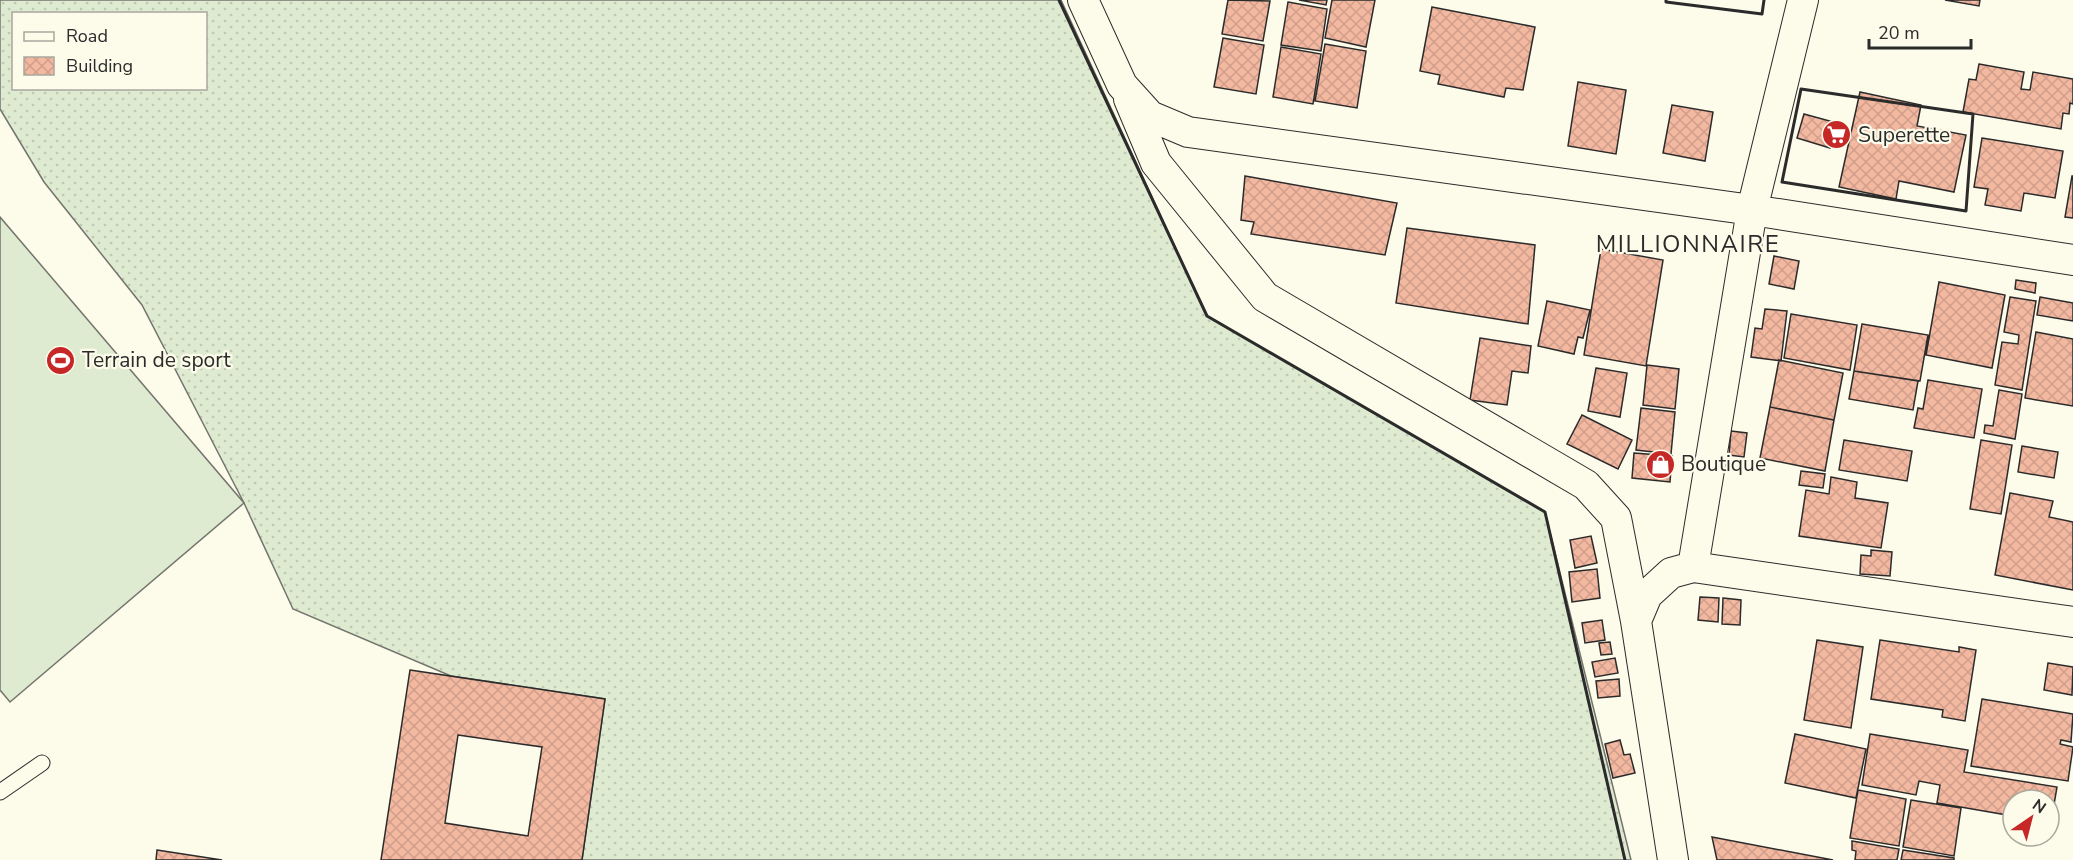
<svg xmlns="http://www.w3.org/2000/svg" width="2073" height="860" font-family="'Nunito Sans',sans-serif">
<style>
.grass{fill:url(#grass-dots);stroke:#74746e;stroke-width:1.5;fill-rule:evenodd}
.pitch{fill:#deebd1;stroke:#74746e;stroke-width:1.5}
.building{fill:url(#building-cross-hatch);stroke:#2b2b2b;stroke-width:1.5;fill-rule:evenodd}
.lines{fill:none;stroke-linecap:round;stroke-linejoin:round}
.lane-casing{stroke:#2b2b2b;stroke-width:17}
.street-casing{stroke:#2b2b2b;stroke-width:32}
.lane{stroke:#fdfbea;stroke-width:15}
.street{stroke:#fdfbea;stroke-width:30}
.wall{stroke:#2b2b2b;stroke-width:3}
.labels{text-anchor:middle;stroke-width:4.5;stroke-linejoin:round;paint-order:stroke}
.poi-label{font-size:21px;fill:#2b2b2b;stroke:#fdfbea;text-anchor:start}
.quarter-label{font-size:24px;letter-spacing:1.5px;fill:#2b2b2b;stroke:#fdfbea}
</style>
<defs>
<pattern id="grass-dots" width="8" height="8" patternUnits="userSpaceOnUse" patternTransform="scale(1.5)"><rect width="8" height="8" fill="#deebd1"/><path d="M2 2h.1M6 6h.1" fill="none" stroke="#bfcab4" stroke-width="1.8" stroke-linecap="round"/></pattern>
<pattern id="building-cross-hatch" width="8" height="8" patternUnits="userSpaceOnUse" patternTransform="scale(1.5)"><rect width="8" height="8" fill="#f2b8a0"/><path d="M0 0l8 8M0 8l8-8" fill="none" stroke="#d09e8a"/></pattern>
</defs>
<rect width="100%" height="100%" fill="#fdfbea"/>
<!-- grass -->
<path class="grass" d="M0,0H1061L1207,316L1545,512L1631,860H582L605,699L451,676L293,609L244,503L142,305L44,182L0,109ZM14,14H206V88H14Z"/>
<!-- pitch -->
<path class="pitch" d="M0,217L244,503L10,702L0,690Z"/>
<!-- building -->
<path class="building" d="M1228,0L1270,1L1263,41L1222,34Z
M1299,0H1327L1326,5Z
M1332,0H1375L1366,47L1325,38Z
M1945,0H1980L1979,6Z
M1288,2L1327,9L1321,51L1281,45Z
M1432,7L1535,27L1523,90L1506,88L1504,97L1438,84L1440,75L1420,71Z
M1223,38L1264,45L1256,94L1214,87Z
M1325,44L1366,51L1357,108L1315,101Z
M1281,47L1321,54L1313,104L1273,97Z
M1979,64L2024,72L2021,89L2030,90L2033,72L2073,79V104L2070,103L2069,114L2063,113L2061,129L1963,112L1969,79L1976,80Z
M1578,82L1626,90L1616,154L1568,146Z
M1860,92L1921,105L1917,126L1966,135L1954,192L1899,181L1896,199L1839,187Z
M1672,105L1713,112L1705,161L1663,153Z
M1804,114L1837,123L1830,148L1797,138Z
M1982,138L2063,151L2055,198L2024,193L2021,211L1985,205L1988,189L1974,187Z
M1245,176L1397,203L1385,255L1251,234L1254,222L1241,220Z
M2072,176H2073V218L2065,217Z
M1407,228L1535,245L1528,324L1396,303Z
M1601,249L1663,260L1646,366L1584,355Z
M1774,256L1799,261L1794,289L1769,284Z
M2016,280L2036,283L2035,293L2015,289Z
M1939,282L2005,295L1992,368L1926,355Z
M2010,297L2036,301L2022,390L1995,385L2002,342L2018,344L2019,335L2004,332Z
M2040,297L2073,303V321L2037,315Z
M1547,301L1590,310L1583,338L1578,337L1574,354L1538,346Z
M1765,309L1787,311L1781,361L1751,357L1755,328L1762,329Z
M1791,314L1857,325L1850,370L1784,358Z
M1862,324L1928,335L1920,381L1854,371Z
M2036,332L2073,339V406L2025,398Z
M1480,338L1531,346L1528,373L1512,371L1507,405L1470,400Z
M1779,360L1843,373L1834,420L1770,407Z
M1647,365L1679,369L1675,409L1643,405Z
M1596,368L1627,373L1620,417L1588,411Z
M1854,371L1918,381L1913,410L1849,399Z
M1928,380L1982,389L1974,438L1914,428L1918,408L1923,409Z
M1999,390L2022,394L2015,439L1984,433L1985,425L1993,426Z
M1770,407L1834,420L1825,471L1760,458Z
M1641,408L1675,412L1671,454L1636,450Z
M1582,415L1632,440L1618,469L1567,444Z
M1731,431L1747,433L1744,457L1729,455Z
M1844,440L1912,451L1907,481L1839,470Z
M1981,440L2012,445L2001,514L1970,509Z
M2022,446L2058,452L2054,478L2018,472Z
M1634,453L1672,456L1670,482L1632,478Z
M1801,471L1825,474L1823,488L1799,485Z
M1831,477L1857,482L1855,498L1888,503L1881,548L1799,536L1806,490L1829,494Z
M2010,493L2053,501L2049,517L2073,522V590L1995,575Z
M1591,536L1597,563L1575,568L1570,540Z
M1871,550L1892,552L1890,576L1860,574L1861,555L1871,556Z
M1597,569L1600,598L1572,602L1569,572Z
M1700,597L1719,598L1718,622L1698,620Z
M1723,598L1741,600L1740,625L1722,624Z
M1602,620L1605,640L1585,643L1582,623Z
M1817,640L1863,647L1851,728L1804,720Z
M1880,640L1959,652V647L1976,650L1965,721L1942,717L1943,710L1871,699Z
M1610,642L1612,654L1601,655L1599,643Z
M1615,658L1618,673L1595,677L1592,662Z
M2048,663L2073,667L2072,695L2044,690Z
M410,670L605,699L582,860H381ZM458,735L542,747L528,836L445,823Z
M1619,679L1620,696L1598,698L1596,681Z
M1982,699L2073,714L2071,742L2061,740L2060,744L2073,747L2068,781L1971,766Z
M1795,734L1866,749L1856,798L1785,783Z
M1870,734L1968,750L1964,772L2057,787L2051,822H2049V800H2013V816L1937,803L1940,785L1919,781L1916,795L1862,785Z
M1620,740L1624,755L1630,754L1635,773L1613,778L1605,744Z
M1858,790L1906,799L1899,846L1850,838Z
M1911,800L1961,808L1954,856L1903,847Z
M1712,837L1833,860H1717Z
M1852,841L1899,849L1897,860H1855L1856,851L1852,850Z
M157,850L222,860H156Z
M1903,850L1954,858V860H1901Z"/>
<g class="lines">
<defs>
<path id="lane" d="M0,792L42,763"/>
<path id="street" d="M1083,0L1122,85L1150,116L1188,132L1752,210L2073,260
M1129,99L1156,163L1265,297L1586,485L1616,518L1636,621
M1693,567L1752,210L1803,0
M1673,860L1636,621L1647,595L1671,573L1693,567L2073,622"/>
</defs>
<!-- lane casing -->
<use href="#lane" class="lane-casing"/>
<!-- street casing -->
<use href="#street" class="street-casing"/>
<!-- lane -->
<use href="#lane" class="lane"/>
<!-- street -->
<use href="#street" class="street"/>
<!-- wall -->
<path class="wall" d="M1059,0L1207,316L1545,512L1625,860
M1666,0V2L1762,14L1764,0
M1801,89L1973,114L1966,211L1782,182Z"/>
</g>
<!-- icons -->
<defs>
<symbol id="supermarket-disc" viewBox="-11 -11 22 22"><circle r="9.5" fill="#c62828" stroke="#fdfbea"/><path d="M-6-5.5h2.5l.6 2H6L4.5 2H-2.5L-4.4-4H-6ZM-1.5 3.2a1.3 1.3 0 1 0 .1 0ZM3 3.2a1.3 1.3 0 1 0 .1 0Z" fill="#fff"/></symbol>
<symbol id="stadium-disc" viewBox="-11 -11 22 22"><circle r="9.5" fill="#c62828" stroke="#fdfbea"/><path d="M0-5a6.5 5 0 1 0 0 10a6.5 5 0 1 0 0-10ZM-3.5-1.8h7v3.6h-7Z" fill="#fff"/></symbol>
<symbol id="shop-disc" viewBox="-11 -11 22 22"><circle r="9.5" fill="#c62828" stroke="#fdfbea"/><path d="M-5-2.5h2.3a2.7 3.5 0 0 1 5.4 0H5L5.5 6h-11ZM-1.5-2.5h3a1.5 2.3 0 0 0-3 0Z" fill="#fff"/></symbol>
</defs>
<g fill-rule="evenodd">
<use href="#supermarket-disc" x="1820" y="118" width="33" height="33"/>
<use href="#stadium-disc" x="44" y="344" width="33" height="33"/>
<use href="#shop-disc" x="1644" y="448" width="33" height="33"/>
</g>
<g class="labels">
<!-- poi labels -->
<g class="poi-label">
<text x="1858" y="142">Superette</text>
<text x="82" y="367">Terrain de sport</text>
<text x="1681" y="471">Boutique</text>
</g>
<!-- quarter labels -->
<g class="quarter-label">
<text x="1688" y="252">MILLIONNAIRE</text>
</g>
</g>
<!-- legend -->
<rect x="12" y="12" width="195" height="78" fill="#fdfbea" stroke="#a9a89e" stroke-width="1.5"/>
<rect x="24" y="32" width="30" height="9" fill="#fdfbea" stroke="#a9a89e" stroke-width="1.5"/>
<text x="66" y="42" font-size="18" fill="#2b2b2b">Road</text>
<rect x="24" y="57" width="30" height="18" fill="url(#building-cross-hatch)" stroke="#a9a89e" stroke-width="1.5"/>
<text x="66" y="72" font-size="18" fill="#2b2b2b">Building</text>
<!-- north arrow -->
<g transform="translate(2031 818) rotate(35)"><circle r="28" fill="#fdfbea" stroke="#a9a89e" stroke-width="1.5"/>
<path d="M0-4.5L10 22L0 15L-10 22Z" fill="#c62828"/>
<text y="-9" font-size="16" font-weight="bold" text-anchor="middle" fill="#2b2b2b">N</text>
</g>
<!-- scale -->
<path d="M1869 39v9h102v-9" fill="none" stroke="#2b2b2b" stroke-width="3"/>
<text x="1878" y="39" font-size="18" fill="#2b2b2b" stroke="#fdfbea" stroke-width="4.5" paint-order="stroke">20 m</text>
</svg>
